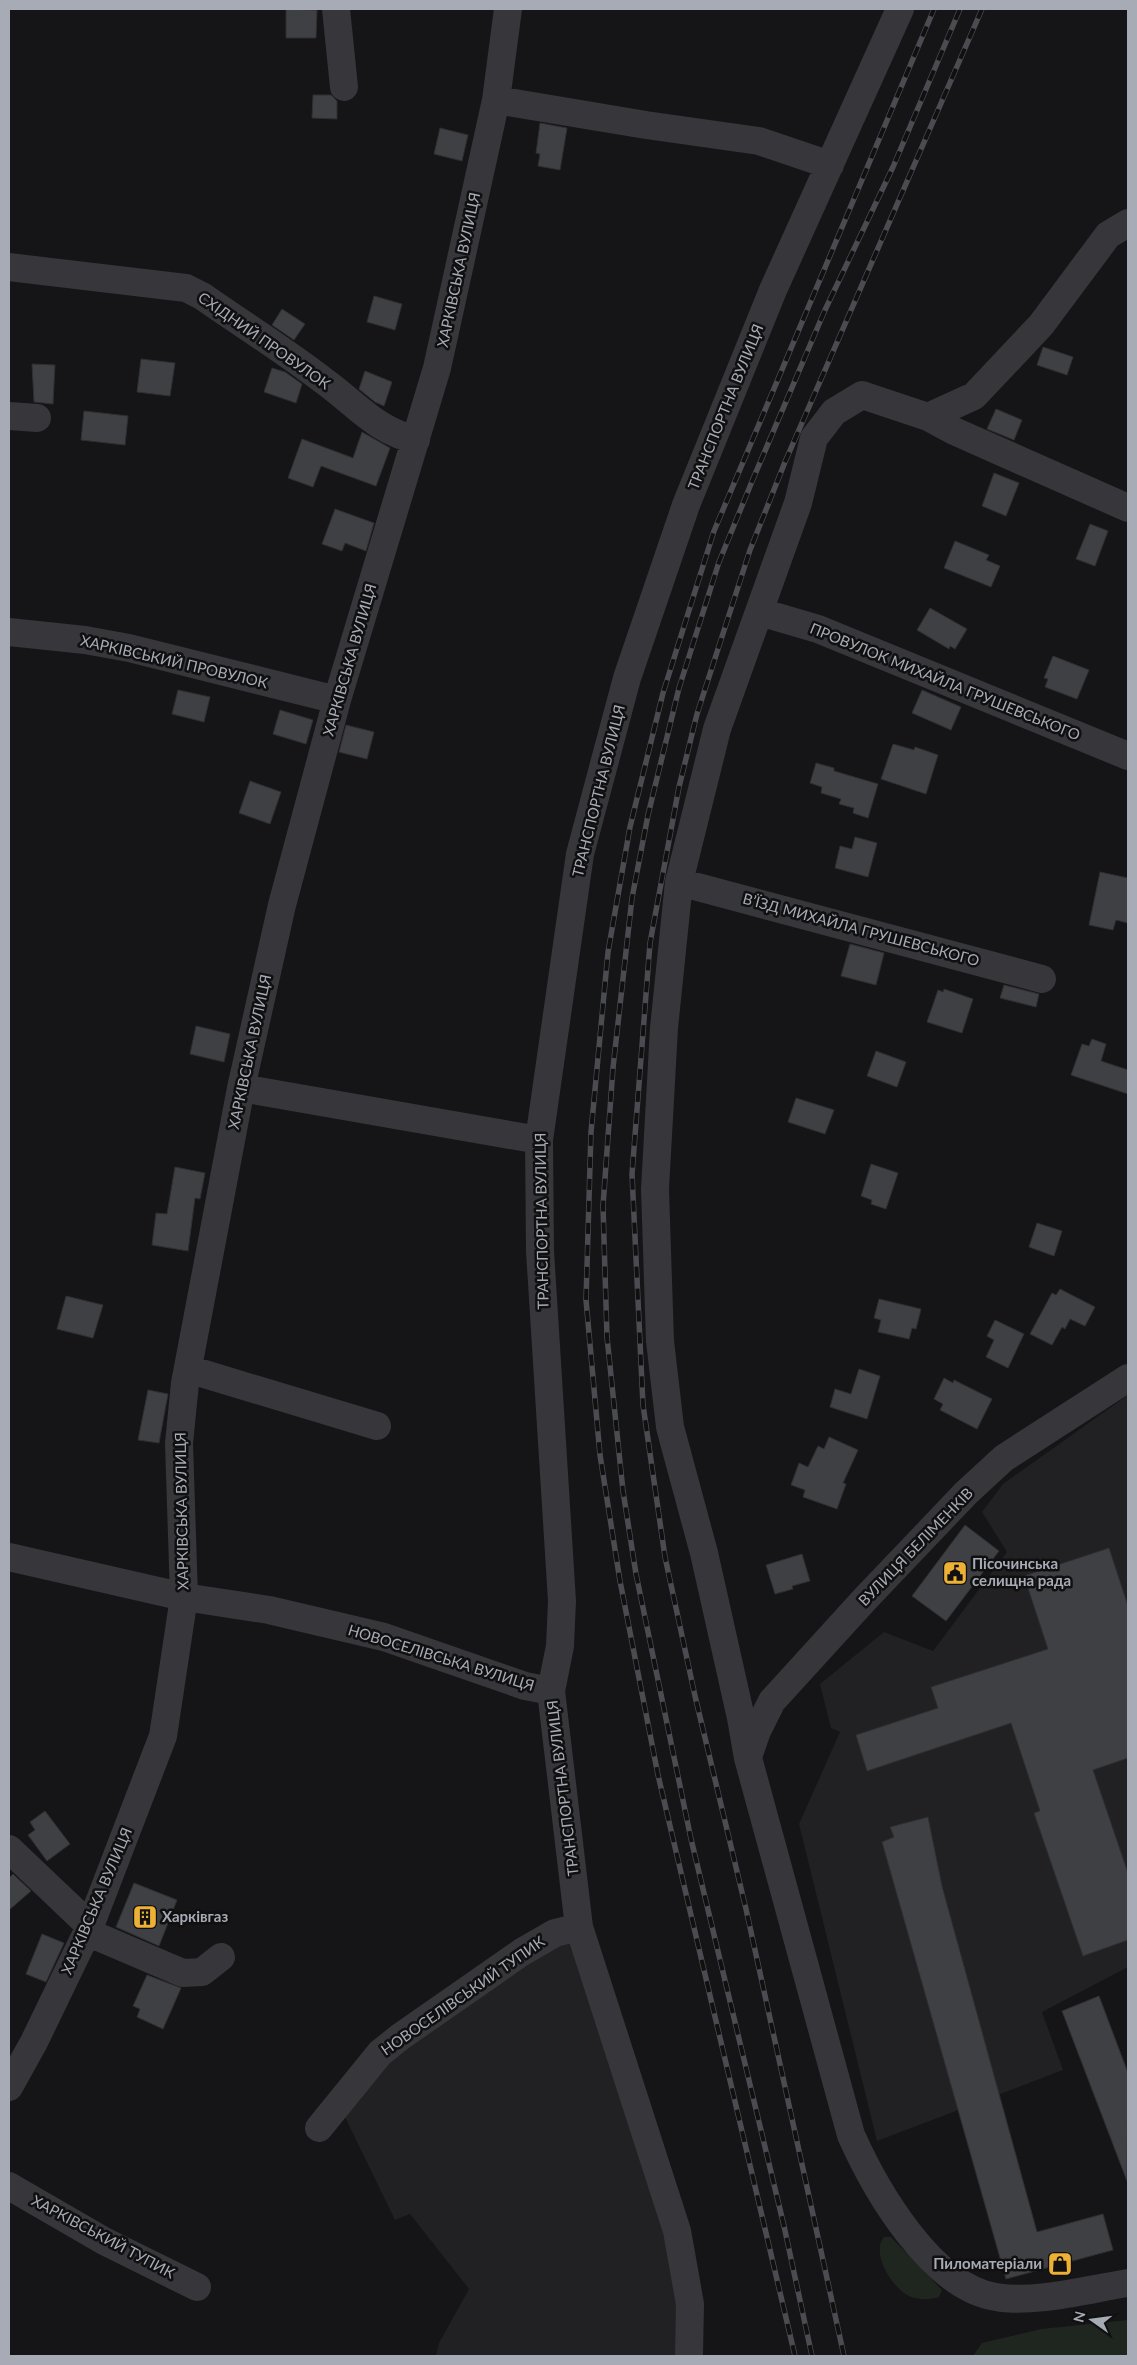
<svg xmlns="http://www.w3.org/2000/svg" width="1137" height="2365" font-family="Lato,sans-serif">
<style>
.built{fill:#212123}
.green{fill:#1f2620}
.building{fill:#3f4043;stroke:#2f2f32}
.lines{fill:none;stroke-linecap:round;stroke-linejoin:round}
.minor{stroke:#36363b;stroke-width:28}
.rail-casing{stroke:#4b4c52;stroke-width:5.5}
.rail{stroke:#101011;stroke-width:4;stroke-dasharray:11;stroke-linecap:butt}
.labels{text-anchor:middle;stroke-width:5;stroke-linejoin:round;paint-order:stroke}
.street-label{font-size:15px;fill:#a7abb6;stroke:#101011}
.poi-label{font-size:15px;font-weight:bold;fill:#a7abb6;stroke:#101011;text-anchor:start}
</style>
<rect width="100%" height="100%" fill="#151416"/>
<!-- built -->
<path class="built" d="M1128,1395V1967L1042,2012L1063,2070L877,2141L799,1824L840,1732L831,1728L820,1684L884,1632L933,1651L1007,1552L982,1512L1003,1484Z
M558,1938L575,1945L665,2239L679,2318L682,2356H436L439,2343L469,2289L410,2214L395,2220L343,2113L361,2084L466,1998Z"/>
<!-- green -->
<path class="green" d="M884,2237H891L942,2290L939,2297C931,2300 918,2300 909,2296C893,2289 870,2253 884,2237Z
M1128,2320V2356H973L982,2343L1041,2329Z"/>
<!-- building -->
<path class="building" d="M286,9L317,10L316,38H286Z
M313,95H331L337,101V119L312,118Z
M540,123L567,128L560,170L538,166L540,154L536,153Z
M440,128L468,135L462,161L434,154Z
M374,296L402,304L395,330L367,322Z
M282,309L305,324L294,340L272,325Z
M1043,347L1073,357L1067,375L1037,365Z
M141,359L175,363L170,396L137,392Z
M32,364L55,365L53,404L34,402Z
M272,368L285,372L302,384L296,403L264,392Z
M365,371L392,382L384,406L375,402L359,389Z
M996,409L1022,420L1014,440L987,429Z
M84,411L128,416L125,445L81,440Z
M362,432L390,448L376,486L321,466L313,487L288,478L302,439L353,458Z
M994,473L1019,483L1006,516L982,506Z
M335,509L374,523L366,551L345,543L342,551L322,544Z
M1090,524L1108,531L1095,566L1076,559Z
M955,541L989,555L986,560L1000,566L991,587L944,568Z
M930,608L967,629L955,649L950,646L949,649L917,630Z
M1053,656L1089,670L1077,699L1045,687L1048,679L1044,678Z
M178,690L210,697L204,722L172,714Z
M922,690L961,707L951,730L912,713Z
M280,710L313,720L306,744L273,734Z
M346,725L374,732L367,759L339,752Z
M893,744L914,750L915,747L938,755L926,794L881,779Z
M816,763L834,768V771L878,784L868,818L853,813L854,808L839,804L841,799L821,793L822,787L810,783Z
M250,781L281,792L270,824L239,813Z
M855,837L877,843L868,877L835,868L840,846L852,849Z
M1100,872L1128,878V923L1116,920L1113,930L1089,925Z
M850,944L884,953L876,985L841,976Z
M1004,985L1039,994L1036,1007L1000,998Z
M944,989L973,999L962,1033L927,1022L938,990L943,992Z
M196,1026L230,1034L224,1062L190,1054Z
M1092,1039L1106,1044L1101,1061L1128,1070V1094L1071,1075L1082,1044L1089,1046Z
M876,1051L906,1062L897,1087L867,1076Z
M796,1098L834,1110L825,1134L788,1122Z
M871,1164L898,1173L886,1209L871,1204L872,1200L861,1196Z
M175,1167L205,1173L200,1199L195,1198L188,1251L152,1245L156,1213L167,1214Z
M1037,1223L1062,1231L1054,1256L1029,1247Z
M1060,1289L1095,1307L1085,1326L1070,1319L1065,1329L1062,1327L1052,1345L1030,1334L1052,1293L1056,1295Z
M66,1296L103,1305L93,1338L57,1329Z
M879,1299L921,1309L916,1329L912,1328L909,1339L878,1332L881,1320L874,1318Z
M995,1320L1024,1334L1008,1368L986,1357L994,1340L987,1336Z
M859,1369L880,1376L867,1419L830,1407L835,1389L851,1394Z
M944,1378L953,1383L954,1380L992,1399L977,1429L940,1410L943,1404L934,1399Z
M148,1390L168,1394L159,1443L138,1440Z
M829,1437L858,1450L843,1483L846,1484L837,1509L803,1497L805,1490L791,1485L799,1463L808,1467L818,1446L824,1449Z
M965,1525L999,1551L946,1621L912,1596Z
M1109,1548L1128,1606V1758L1093,1770L1128,1873V1940L1083,1956L1034,1813L1040,1811L1011,1723L867,1771L856,1735L938,1708L931,1687L1048,1649L1024,1576Z
M802,1554L810,1581L792,1586L793,1589L775,1594L766,1565Z
M45,1811L70,1844L47,1861L28,1835L35,1830L30,1822Z
M928,1817L942,1886L1037,2232L1103,2214L1113,2250L1006,2279L882,1842L894,1837L890,1827Z
M13,1874L31,1891L9,1910V1878Z
M134,1883L177,1900L159,1946L116,1927Z
M42,1934L64,1943L46,1982L26,1974Z
M147,1975L181,1988L163,2029L137,2017L140,2009L133,2006Z
M1099,1996L1128,2073L1127,2181L1062,2011Z"/>
<g class="lines">
<!-- minor -->
<path class="minor" d="M336,9L344,87
M496,100L646,125L759,141L830,165
M1128,223L1108,235L1041,325L974,396L928,417L862,395L834,412L814,438L798,503L717,729L679,882L664,1028L655,1189L660,1341L670,1427L704,1553L741,1718L748,1758L851,2135C875,2189 931,2287 996,2297C1034,2304 1089,2289 1128,2283
M9,267L186,288L202,296C242,324 285,351 324,381C356,404 375,430 416,440
M9,416L37,418
M928,417L954,431L1128,508
M760,612L818,629L1128,756
M9,632L85,640L129,648L337,700
M679,882L1042,979
M241,1088L539,1140
M188,1369L377,1426
M9,1557L184,1597L269,1610L384,1637L525,1686L551,1691
M748,1757L757,1731L772,1701L865,1599L966,1493L1004,1458L1128,1378
M9,1849L90,1926
M87,1932L183,1973L202,1972L221,1957
M9,2087L34,2042L90,1926L163,1736L184,1597L179,1443L185,1383L241,1088L282,905L337,700L437,368L496,100L508,9
M319,2128L380,2053L400,2037L522,1952L555,1933L579,1927
M9,2186L104,2241L197,2287
M689,2356L690,2304L677,2231L579,1927L551,1691L560,1646L562,1601L540,1251L539,1140L580,854L627,678L686,505L773,290L900,9"/>
<defs>
<path id="rail" d="M795,2356L658,1775L620,1581L600,1455L586,1300L591,1132L608,952L630,827L663,693L714,531L934,9
M812,2356L784,2226L691,1839L636,1574L623,1491L607,1337L603,1206L613,1068L632,898L648,815L679,688L719,562L753,479L825,310L893,167L960,9
M844,2356L746,1909L695,1696L665,1557L643,1405L632,1174L650,943L679,787L697,714L750,550L785,462L982,9"/>
</defs>
<!-- rail casing -->
<use href="#rail" class="rail-casing"/>
<!-- rail -->
<use href="#rail" class="rail"/>
</g>
<!-- icons -->
<defs>
<symbol id="civic-square" viewBox="-11 -11 22 22"><rect x="-9" y="-9" width="18" height="18" rx="4" fill="#edb136" stroke="#101011"/><path d="M-.6-6.5H3V-4.5H.6V-3L4-1V1h2V6H-6V1h2V-1L-.6-3ZM-1.2 2.5V6h2.4V2.5Z" fill="#111"/></symbol>
<symbol id="building-square" viewBox="-11 -11 22 22"><rect x="-9" y="-9" width="18" height="18" rx="4" fill="#edb136" stroke="#101011"/><path d="M-4-6H4V6H1V3H-1V6H-4ZM-2.5-4.3h1.7v1.8h-1.7ZM.8-4.3h1.7v1.8H.8ZM-2.5-1h1.7V.8h-1.7ZM.8-1h1.7V.8H.8Z" fill="#111"/></symbol>
<symbol id="shop-square" viewBox="-11 -11 22 22"><rect x="-9" y="-9" width="18" height="18" rx="4" fill="#edb136" stroke="#101011"/><path d="M-5-2.5h2.3a2.7 3.5 0 0 1 5.4 0H5L5.5 6h-11ZM-1.5-2.5h3a1.5 2.3 0 0 0-3 0Z" fill="#111"/></symbol>
</defs>
<g fill-rule="evenodd">
<use href="#civic-square" x="941" y="1559" width="28" height="28"/>
<use href="#building-square" x="131" y="1903" width="28" height="28"/>
<use href="#shop-square" x="1046" y="2250" width="28" height="28"/>
</g>
<g class="labels">
<!-- street labels -->
<g class="street-label">
<text transform="translate(459 270) rotate(-78)" y="5">ХАРКІВСЬКА ВУЛИЦЯ</text>
<text transform="translate(264 341) rotate(35)" y="5">СХІДНИЙ ПРОВУЛОК</text>
<text transform="translate(726 407) rotate(-68)" y="5">ТРАНСПОРТНА ВУЛИЦЯ</text>
<text transform="translate(350 660) rotate(-74)" y="5">ХАРКІВСЬКА ВУЛИЦЯ</text>
<text transform="translate(174 662) rotate(13)" y="5">ХАРКІВСЬКИЙ ПРОВУЛОК</text>
<text transform="translate(945 682) rotate(22)" y="5">ПРОВУЛОК МИХАЙЛА ГРУШЕВСЬКОГО</text>
<text transform="translate(599 791) rotate(-76)" y="5">ТРАНСПОРТНА ВУЛИЦЯ</text>
<text transform="translate(861 930) rotate(15)" y="5">В’ЇЗД МИХАЙЛА ГРУШЕВСЬКОГО</text>
<text transform="translate(250 1052) rotate(-78)" y="5">ХАРКІВСЬКА ВУЛИЦЯ</text>
<text transform="translate(542 1221) rotate(-91)" y="5">ТРАНСПОРТНА ВУЛИЦЯ</text>
<text transform="translate(182 1511) rotate(-91)" y="5">ХАРКІВСЬКА ВУЛИЦЯ</text>
<text transform="translate(916 1547) rotate(-46)" y="5">ВУЛИЦЯ БЕЛІМЕНКІВ</text>
<text transform="translate(441 1658) rotate(17)" y="5">НОВОСЕЛІВСЬКА ВУЛИЦЯ</text>
<text transform="translate(563 1788) rotate(-97)" y="5">ТРАНСПОРТНА ВУЛИЦЯ</text>
<text transform="translate(97 1901) rotate(-67)" y="5">ХАРКІВСЬКА ВУЛИЦЯ</text>
<text transform="translate(463 1996) rotate(-35)" y="5">НОВОСЕЛІВСЬКИЙ ТУПИК</text>
<text transform="translate(103 2237) rotate(28)" y="5">ХАРКІВСЬКИЙ ТУПИК</text>
</g>
<!-- poi labels -->
<g class="poi-label">
<text x="972" y="1569">Пісочинська<tspan x="972" dy="17">селищна рада</tspan></text>
<text x="162" y="1922">Харківгаз</text>
<text x="1042" y="2269" text-anchor="end">Пиломатеріали</text>
</g>
</g>
<!-- border -->
<rect width="1137" height="2365" fill="none" stroke="#a7abb6" stroke-width="20"/>
<!-- north arrow -->
<g transform="translate(1092 2320) rotate(284)" stroke="#101011" stroke-width="4" paint-order="stroke">
<path d="M0-4L9 19L0 12L-9 19Z" fill="#a7abb6"/>
<text y="-8" font-size="14" font-weight="bold" text-anchor="middle" fill="#a7abb6">N</text>
</g>
</svg>
